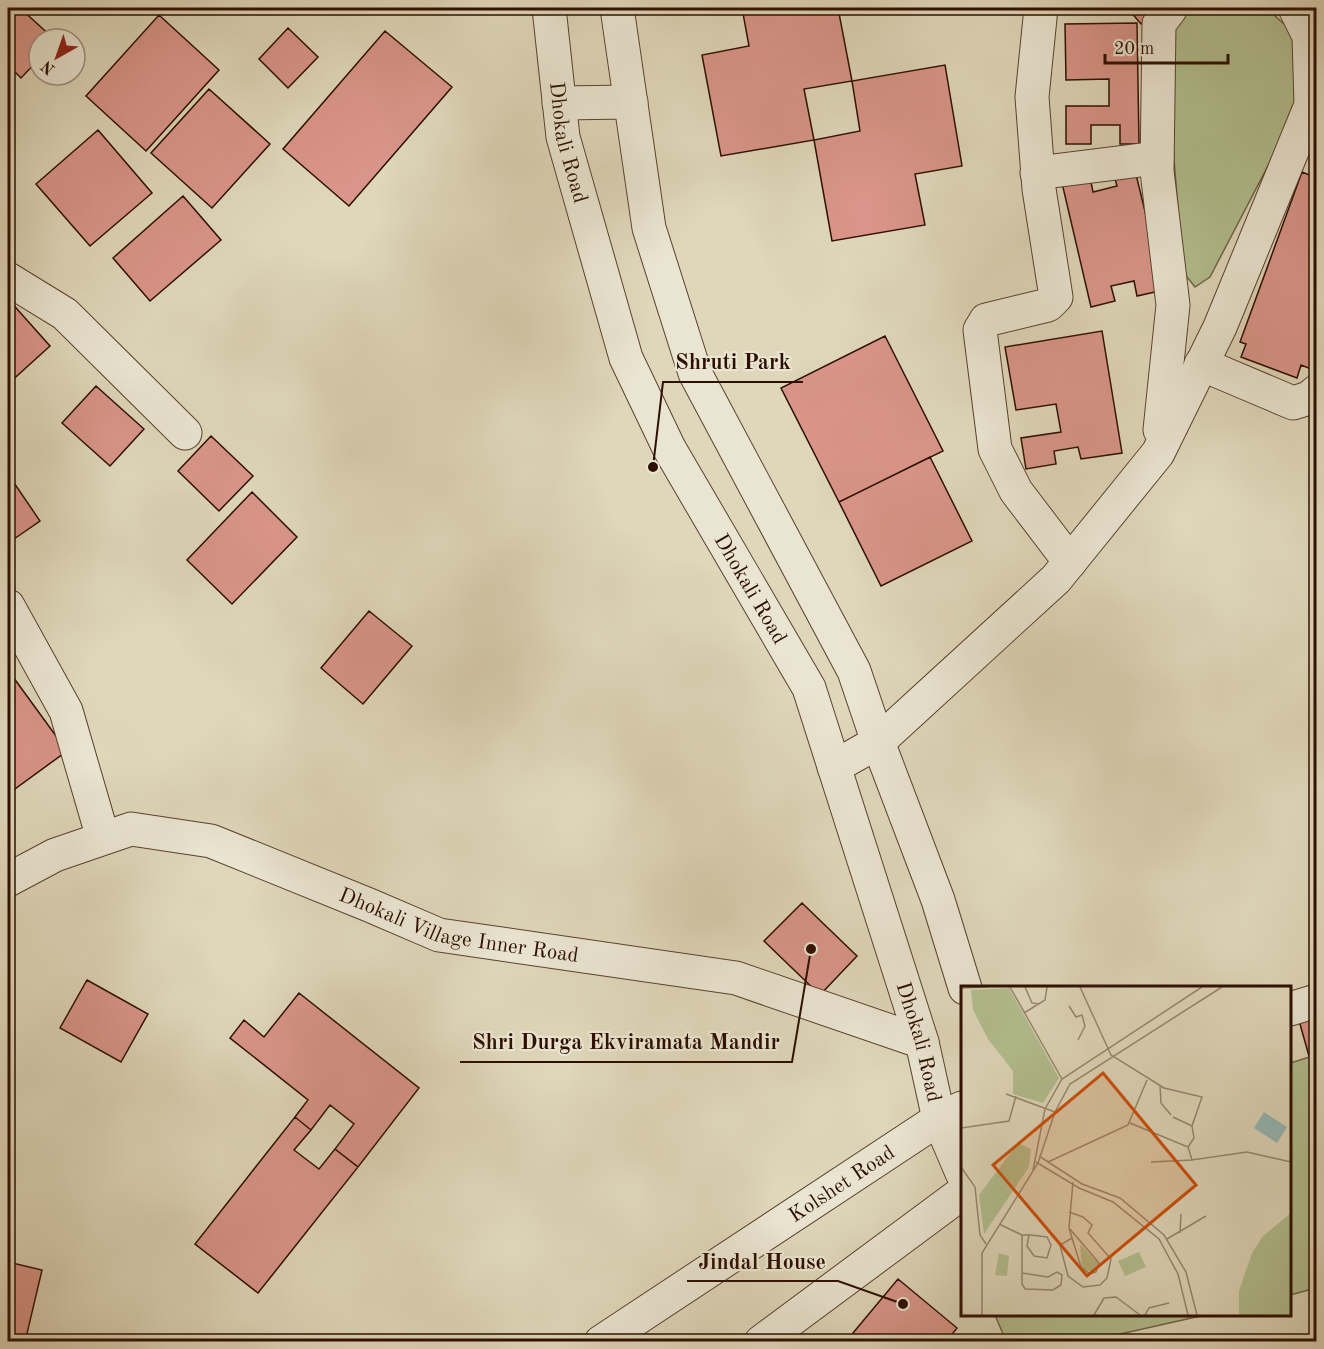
<svg xmlns="http://www.w3.org/2000/svg" width="1324" height="1349" font-family="'Old Standard TT',serif">
<style>
.green{fill:#b2be8f;stroke:#706648;stroke-width:1.5}
.building{fill:#d99589;stroke:#2d0f00;stroke-width:1.5}
.lines{fill:none;stroke-linecap:round;stroke-linejoin:round}
.minor-casing{stroke:#5a412e;stroke-width:35}
.tertiary-casing{stroke:#5a412e;stroke-width:35}
.minor{stroke:#eae5d2;stroke-width:33}
.tertiary{stroke:#eae5d2;stroke-width:33}
.labels{text-anchor:middle;stroke-width:4.5;stroke-linejoin:round;paint-order:stroke}
.street-label{font-size:21px;fill:#2d0f00;stroke:#eae5d2}
.inset-road{fill:none;stroke:#988770;stroke-width:1.5}
.view{fill:#cc4e0a;fill-opacity:0.15;stroke:#cc4e0a;stroke-width:3}
.inset-edge{fill:none;stroke:#2d0f00;stroke-width:3}
.leader{fill:none;stroke:#2d0f00;stroke-width:2}
.callout-dot{fill:#2d0f00;stroke:#eae5d2;stroke-width:2}
.callout-label{font-size:22px;text-anchor:middle;font-weight:bold;fill:#2d0f00;stroke:#eae5d2;stroke-width:4.5;stroke-linejoin:round;paint-order:stroke}
</style>
<rect width="100%" height="100%" fill="#dfd7ba"/>
<filter id="stains"><feTurbulence type="fractalNoise" baseFrequency=".00333" numOctaves="4"/><feColorMatrix values="0 0 0 0 .2 0 0 0 0 .09 0 0 0 0 .02 0 0 0 .5 -.17"/></filter>
<radialGradient id="worn" r=".72"><stop offset=".6" stop-color="#630" stop-opacity="0"/><stop offset="1" stop-color="#630" stop-opacity=".3"/></radialGradient>
<!-- green -->
<path class="green" d="M1183,8H1266L1293,32L1302,88L1282,139L1210,277L1195,287L1183,272L1164,33Z
M1316,1055V1288L1290,1295V1063Z
M995,1315H1205L1089,1341H1006Z"/>
<!-- building -->
<path class="building" d="M8,8H20L54,39H39V59L21,78L8,65Z
M742,8H838L852,81L804,89L814,140L721,156L702,55L749,46Z
M1133,8H1159L1141,24L1130,11Z
M159,15L219,70L146,151L86,96Z
M1137,23L1139,144H1120V125H1091V144H1066V106H1109V79L1066,80L1065,24Z
M288,28L318,57L288,88L259,59Z
M385,31L452,87L349,206L283,149Z
M945,65L962,166L915,174L925,225L832,241L814,140L860,131L852,81Z
M209,89L270,144L212,208L151,153Z
M98,130L152,193L90,246L36,184Z
M1316,163V371L1301,365L1297,378L1241,357L1246,344L1240,342L1302,172L1312,176Z
M1134,166L1164,290L1137,296L1134,281L1111,286L1115,301L1091,307L1062,183L1090,177L1093,192L1117,186L1113,171Z
M183,196L221,240L150,301L113,258Z
M9,300L50,346L8,384V302Z
M1102,331L1122,453L1081,459L1078,447L1054,451L1056,464L1026,469L1021,438L1061,432L1056,404L1016,410L1005,347Z
M885,336L943,451L839,502L781,388Z
M96,386L144,429L110,466L62,423Z
M211,436L253,476L219,511L178,471Z
M930,457L972,541L881,586L839,502Z
M8,474L40,521L11,541L8,536Z
M252,492L297,537L232,604L187,560Z
M369,611L412,646L363,704L321,668Z
M8,670L67,751L8,794Z
M802,903L857,956L820,995L764,941Z
M87,980L148,1014L121,1062L60,1028Z
M299,993L419,1088L358,1167L335,1149L354,1124L330,1105L311,1130L295,1117L308,1100L230,1038L244,1020L264,1037Z
M1316,1012V1054L1309,1056L1298,1017Z
M295,1117L311,1130L294,1150L319,1169L335,1149L358,1167L258,1293L195,1244Z
M8,1262L42,1270L25,1342H8Z
M898,1279L957,1328L946,1342H862L853,1333Z"/>
<g class="lines">
<defs>
<g id="minor">
<path d="M1041,8L1032,97L1039,189L1056,297L1048,305L986,320L980,330L995,449L1016,491L1070,562"/>
<path d="M1037,173L1157,158"/>
<path d="M8,279L65,314L185,433"/>
<path d="M1201,364L1293,403L1309,398L1316,392"/>
<path d="M1160,430L1173,305L1157,171L1159,24L1171,8"/>
<path d="M8,606L66,711L103,838"/>
<path d="M834,767L878,742L1056,579L1158,453L1220,327L1311,105L1309,36L1295,8"/>
<path id="s1" d="M8,880L55,855L131,829L211,841L369,905L439,935L736,978L922,1042"/>
</g>
<g id="tertiary">
<path id="s2" d="M549,8L563,137L626,358L669,448L809,688L922,1042L939,1119L962,1173"/>
<path d="M617,8L649,228L695,373L854,671L878,742L938,900L965,988"/>
<path d="M559,103L631,102"/>
<path d="M1290,1009L1316,1001"/>
<path id="s3" d="M601,1342L939,1119L962,1108"/>
<path d="M761,1342L962,1193"/>
</g>
</defs>
<!-- minor casing -->
<use href="#minor" class="minor-casing"/>
<!-- tertiary casing -->
<use href="#tertiary" class="tertiary-casing"/>
<!-- minor -->
<use href="#minor" class="minor"/>
<!-- tertiary -->
<use href="#tertiary" class="tertiary"/>
</g>
<g class="labels">
<!-- street labels -->
<g class="street-label">
<text dy="7" stroke="none"><textPath href="#s2" startOffset="136">Dhokali Road</textPath></text>
<text dy="7" stroke="none"><textPath href="#s2" startOffset="622">Dhokali Road</textPath></text>
<text dy="7" stroke="none"><textPath href="#s1" startOffset="478">Dhokali Village Inner Road</textPath></text>
<text dy="7" stroke="none"><textPath href="#s2" startOffset="1108">Dhokali Road</textPath></text>
<text dy="7" stroke="none"><textPath href="#s3" startOffset="288">Kolshet Road</textPath></text>
</g>
</g>
<!-- overview -->
<g transform="translate(961 986)">
<rect width="330" height="330" fill="#dfd7ba"/>
<path d="M48,2L98,92L82,117L52,108V85L27,53L12,24L10,4ZM57,157L70,163L68,181L23,248L18,209ZM330,227V329H278V305L291,267L302,250ZM119,258L137,277L132,286L121,282ZM178,266L185,281L164,290L157,275ZM38,267L48,270L46,290L34,289Z" fill="#b2be8f"/>
<path d="M303,126L326,141L316,157L293,142Z" fill="#95b8b6"/>
<path class="inset-road" d="M49,1L101,93M64,1L71,17L79,18M119,1L150,69L203,102L241,111L231,140M0,2L27,1M108,20L115,31L121,29L124,40L117,54M63,27L84,14L86,1M199,99L200,117L210,129M45,108L94,126M212,131L231,140M169,137L227,161L231,174L286,166L330,176M0,142L48,135L55,110M227,161L233,152L231,140M78,170L121,198L159,212L203,249L225,286L236,329M75,176L118,202L152,216L198,253L217,288L227,329M87,176L167,139L186,94M190,176L231,174M0,181L14,201L19,249L25,258M72,184L84,123L101,93L241,1M108,226L122,231L131,239L127,247L150,273L146,292L139,299L122,301L107,290L99,259L111,252M38,238L61,249V298L64,303L92,304L100,299L101,289L96,286L87,291L61,287M108,242L120,281L129,288L135,286L138,277L108,242L112,196M219,247L220,228M61,249H70L86,251L90,259L86,272L73,270L66,260L68,249M206,253L245,230M21,329V267L77,177L94,126L109,98L261,1M133,329L143,312L155,311L179,329M184,329L188,322L208,317"/>
<path class="view" d="M142,87L235,199L126,290L32,179Z"/>
<rect width="330" height="330" class="inset-edge"/>
</g>
<!-- callouts -->
<path class="leader" d="M653 467L663 382H803M811 949L792 1062H460M903 1304L838 1281H687"/>
<g class="callout-dot">
<circle cx="653" cy="467" r="6"/>
<circle cx="811" cy="949" r="6"/>
<circle cx="903" cy="1304" r="6"/>
</g>
<g class="callout-label">
<text x="733" y="369">Shruti Park</text>
<text x="626" y="1049">Shri Durga Ekviramata Mandir</text>
<text x="762" y="1269">Jindal House</text>
</g>
<!-- margin -->
<rect width="1324" height="1349" fill="none" stroke="#dfd7ba" stroke-width="30"/>
<rect x="9" y="9" width="1306" height="1331" fill="none" stroke="#2d0f00" stroke-width="3"/>
<rect x="15" y="15" width="1294" height="1319" fill="none" stroke="#2d0f00" stroke-width="1.5"/>
<!-- north arrow -->
<g transform="translate(57 57) rotate(220)"><circle r="28" fill="#eae5d2" stroke="#9e8f7e" stroke-width="1.5"/>
<path d="M0-4.5L10 22L0 15L-10 22Z" fill="#8f2418"/>
<text y="-9" font-size="16" font-weight="bold" text-anchor="middle" fill="#2d0f00">N</text>
</g>
<!-- scale -->
<path d="M1105 54v9h123v-9" fill="none" stroke="#2d0f00" stroke-width="3"/>
<text x="1114" y="54" font-size="18" fill="#2d0f00" stroke="#eae5d2" stroke-width="4.5" paint-order="stroke">20 m</text>
<rect width="100%" height="100%" filter="url(#stains)"/>
<rect width="100%" height="100%" fill="url(#worn)"/>
</svg>
